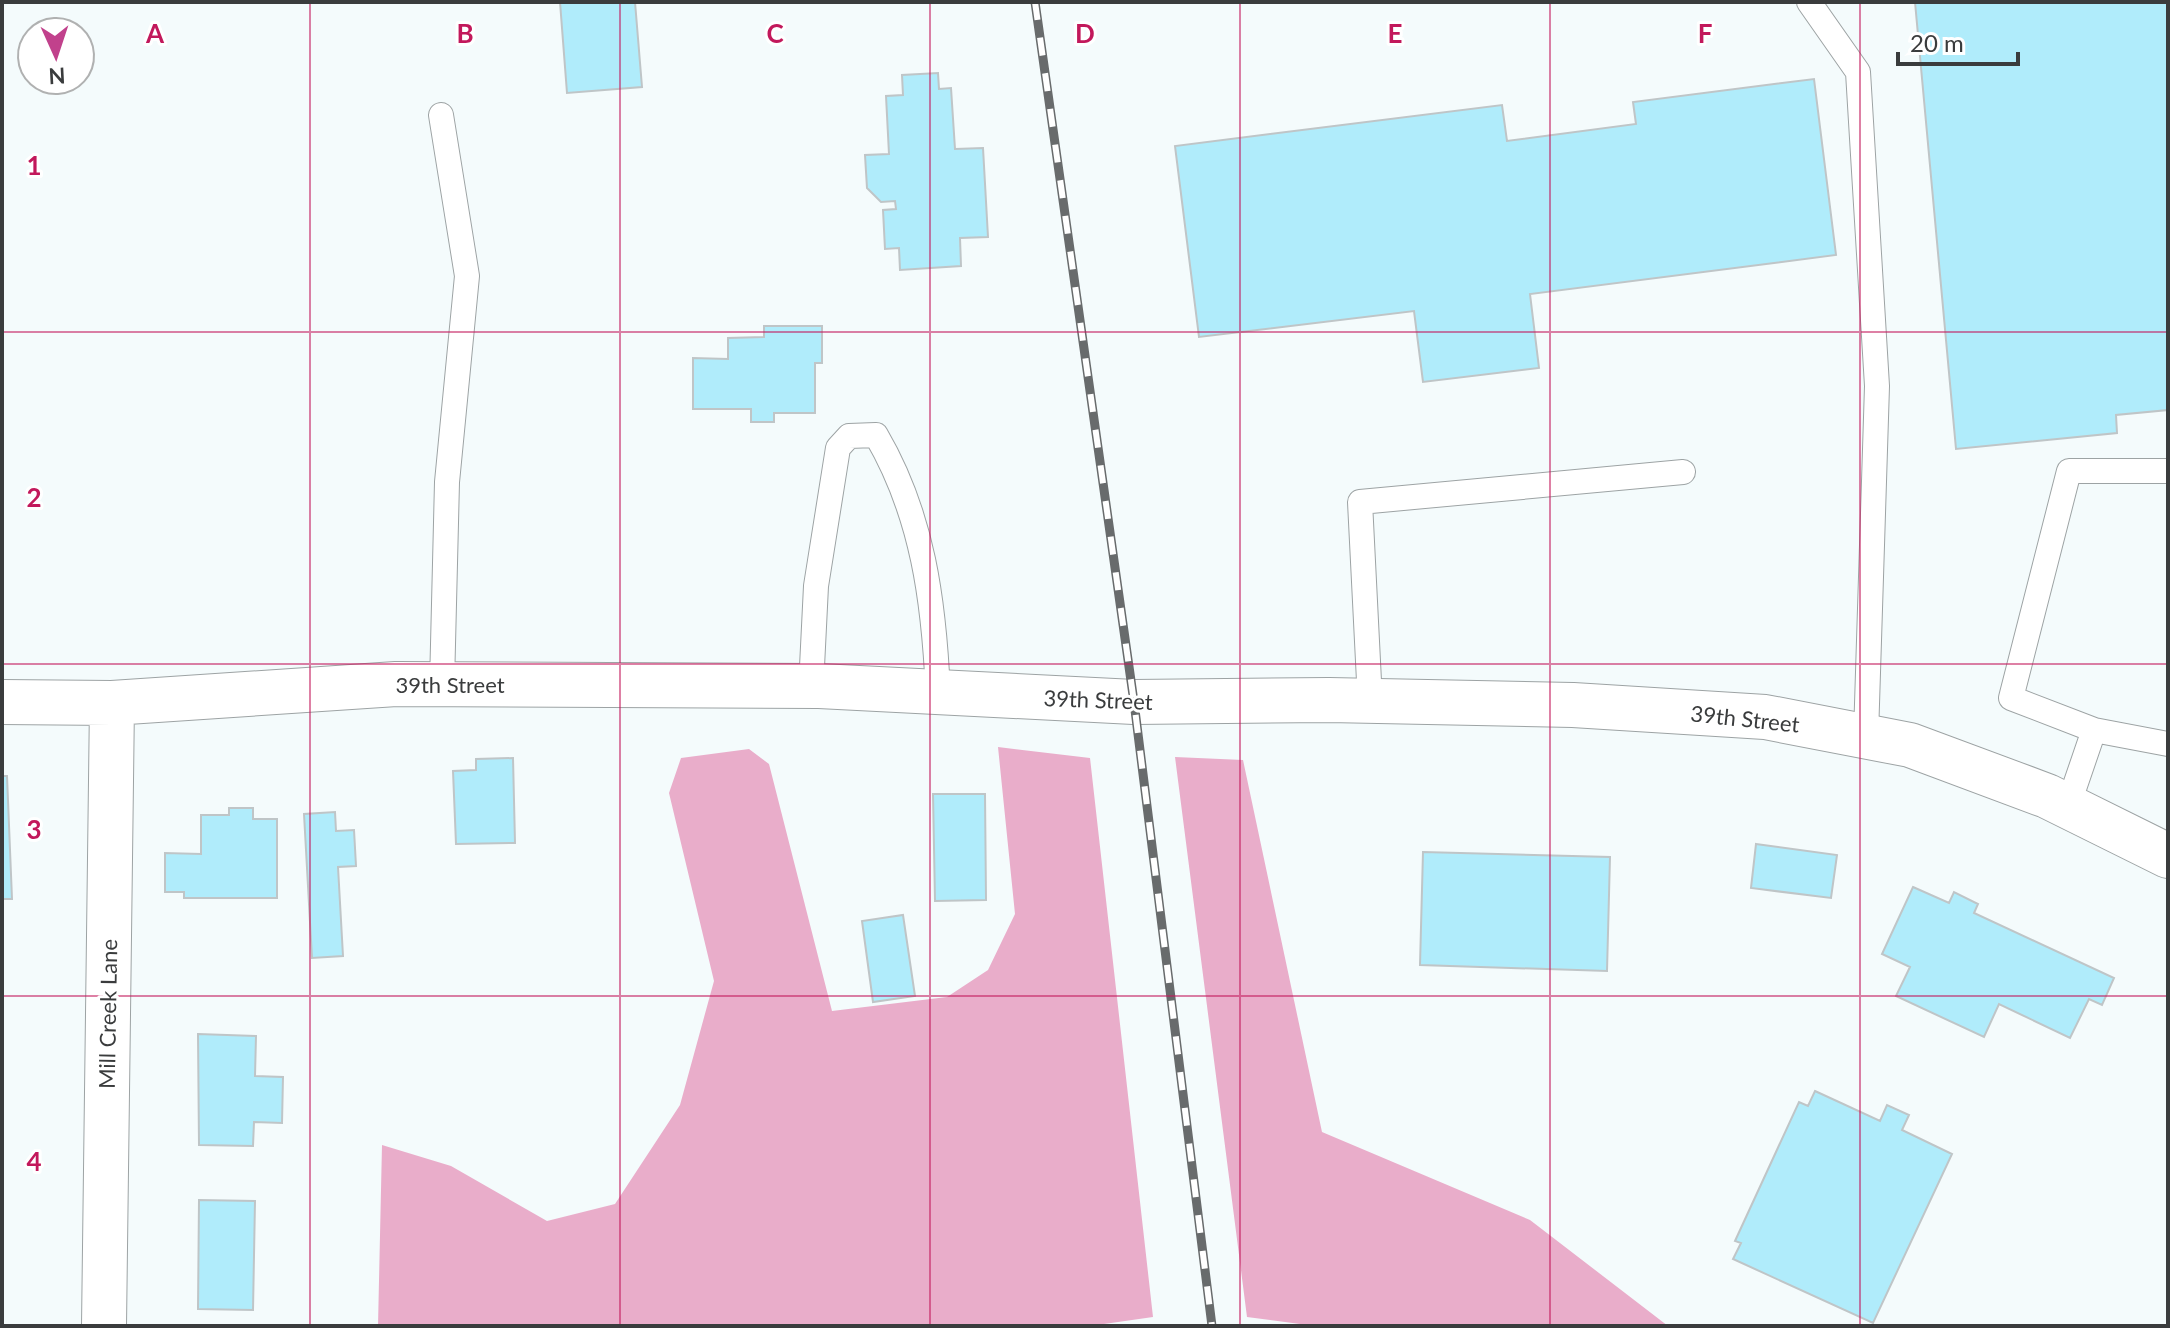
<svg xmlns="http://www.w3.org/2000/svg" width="2170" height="1328" font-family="Lato,sans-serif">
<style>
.forest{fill:#e9adca}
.building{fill:#b0ecfb;stroke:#bfc5c7;stroke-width:2}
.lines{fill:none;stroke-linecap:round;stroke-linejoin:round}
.lane-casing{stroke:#9da3a4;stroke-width:26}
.street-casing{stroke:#9da3a4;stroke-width:46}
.lane{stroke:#fff;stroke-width:24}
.street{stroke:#fff;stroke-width:44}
.rail-casing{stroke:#686b6c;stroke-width:9}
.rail{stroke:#fff;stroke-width:6;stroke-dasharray:18;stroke-linecap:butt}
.grid{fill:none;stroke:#c2185b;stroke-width:2;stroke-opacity:0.55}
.labels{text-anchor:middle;stroke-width:6;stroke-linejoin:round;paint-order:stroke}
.street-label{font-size:22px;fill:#3a3c3d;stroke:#fff}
.grid-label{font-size:26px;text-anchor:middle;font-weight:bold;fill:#c2185b;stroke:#fff;stroke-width:6;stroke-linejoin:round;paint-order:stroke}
</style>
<rect width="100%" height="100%" fill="#f4fbfc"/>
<!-- forest -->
<path class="forest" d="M998,747L1090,758L1153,1317L1090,1326H378L382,1145L451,1166L547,1221L615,1204L680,1105L714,981L669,793L681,758L749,749L769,764L832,1011L947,997L988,970L1015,914Z
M1175,757L1243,760L1322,1132L1530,1220L1668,1326H1315L1247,1317Z"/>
<!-- building -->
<path class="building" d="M560,2H635L642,87L567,93Z
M1915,2H2168V410L2116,415L2117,433L1956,449Z
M938,73L939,89L951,88L955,149L983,148L988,237L960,238L961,266L900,270L899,248L885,249L883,210L896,209L895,201L881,202L867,188L865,155L889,154L886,96L903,95L902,75Z
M1814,79L1836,255L1530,294L1539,368L1423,382L1414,311L1199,337L1175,146L1502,105L1507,141L1636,124L1633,102Z
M764,326H822V363H815V413H774V422H751V409H693V358L728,359V338L764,337Z
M513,758L515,843L456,844L453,771L476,770V759Z
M2,776H7L12,899H2Z
M933,794H985L986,900L935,901Z
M229,808H253V819H277V898H184V892H165V853L201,854V815H229Z
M335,812L336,831L354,830L356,866L338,867L343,956L312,958L304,814Z
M1756,844L1837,855L1831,898L1751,888Z
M1423,852L1610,857L1607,971L1420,965Z
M1913,887L1949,903L1954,892L1978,904L1974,913L2114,978L2102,1005L2089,999L2070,1038L1999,1004L1984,1037L1896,996L1910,967L1882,954Z
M903,915L915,996L873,1002L862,921Z
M198,1034L256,1036L255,1076L283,1077L282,1123L254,1122L253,1146L199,1145Z
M1815,1091L1880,1121L1887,1105L1909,1115L1902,1130L1952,1154L1873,1323L1733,1259L1741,1243L1735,1241L1799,1102L1808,1106Z
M199,1200L255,1201L253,1310L198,1309Z"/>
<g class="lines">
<defs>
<path id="lane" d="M1809,2L1858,72L1877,386L1866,736
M441,115L467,276L447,482L442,685
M811,687L816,586L838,448L849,436L876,435C923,515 934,602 938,693
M1370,701L1360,502L1683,472
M2094,730L2011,698L2069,471H2168
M2068,806L2094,730L2168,744"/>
<path id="street" d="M2,702L112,703L396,684L819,686L1134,702L1329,700L1573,705L1765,717L1910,745L2047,796L2168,856
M104,1326L112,703"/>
</defs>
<!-- lane casing -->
<use href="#lane" class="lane-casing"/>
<!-- street casing -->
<use href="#street" class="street-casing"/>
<!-- lane -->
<use href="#lane" class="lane"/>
<!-- street -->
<use href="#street" class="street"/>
<defs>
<path id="rail" d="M1035,2L1134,702L1212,1326"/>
</defs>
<!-- rail casing -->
<use href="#rail" class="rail-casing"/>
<!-- rail -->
<use href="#rail" class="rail"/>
</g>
<!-- grid -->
<path class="grid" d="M310,2V1326M620,2V1326M930,2V1326M1240,2V1326M1550,2V1326M1860,2V1326M2,332H2168M2,664H2168M2,996H2168"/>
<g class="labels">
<!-- street labels -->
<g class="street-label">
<text x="450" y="693">39th Street</text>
<text transform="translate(1098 700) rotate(2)" y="8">39th Street</text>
<text transform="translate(1745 719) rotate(6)" y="8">39th Street</text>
<text transform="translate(108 1014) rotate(-89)" y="8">Mill Creek Lane</text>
</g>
</g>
<g class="grid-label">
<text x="155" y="43">A</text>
<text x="465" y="43">B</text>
<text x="775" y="43">C</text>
<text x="1085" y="43">D</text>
<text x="1395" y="43">E</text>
<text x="1705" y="43">F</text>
<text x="34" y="175">1</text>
<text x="34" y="507">2</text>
<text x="34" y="839">3</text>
<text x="34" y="1171">4</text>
</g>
<!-- border -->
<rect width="2170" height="1328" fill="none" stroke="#3a3c3d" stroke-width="8"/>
<!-- north arrow -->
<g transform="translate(56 56) rotate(177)"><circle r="38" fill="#ffffff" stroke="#b0b1b1" stroke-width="2"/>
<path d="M0-6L14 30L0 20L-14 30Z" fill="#c1418c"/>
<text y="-12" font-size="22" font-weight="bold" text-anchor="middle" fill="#3a3c3d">N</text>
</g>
<!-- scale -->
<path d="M1898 52v12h120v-12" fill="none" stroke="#3a3c3d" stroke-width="4"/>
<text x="1910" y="52" font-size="24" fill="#3a3c3d" stroke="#ffffff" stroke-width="6" paint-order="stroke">20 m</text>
</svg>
